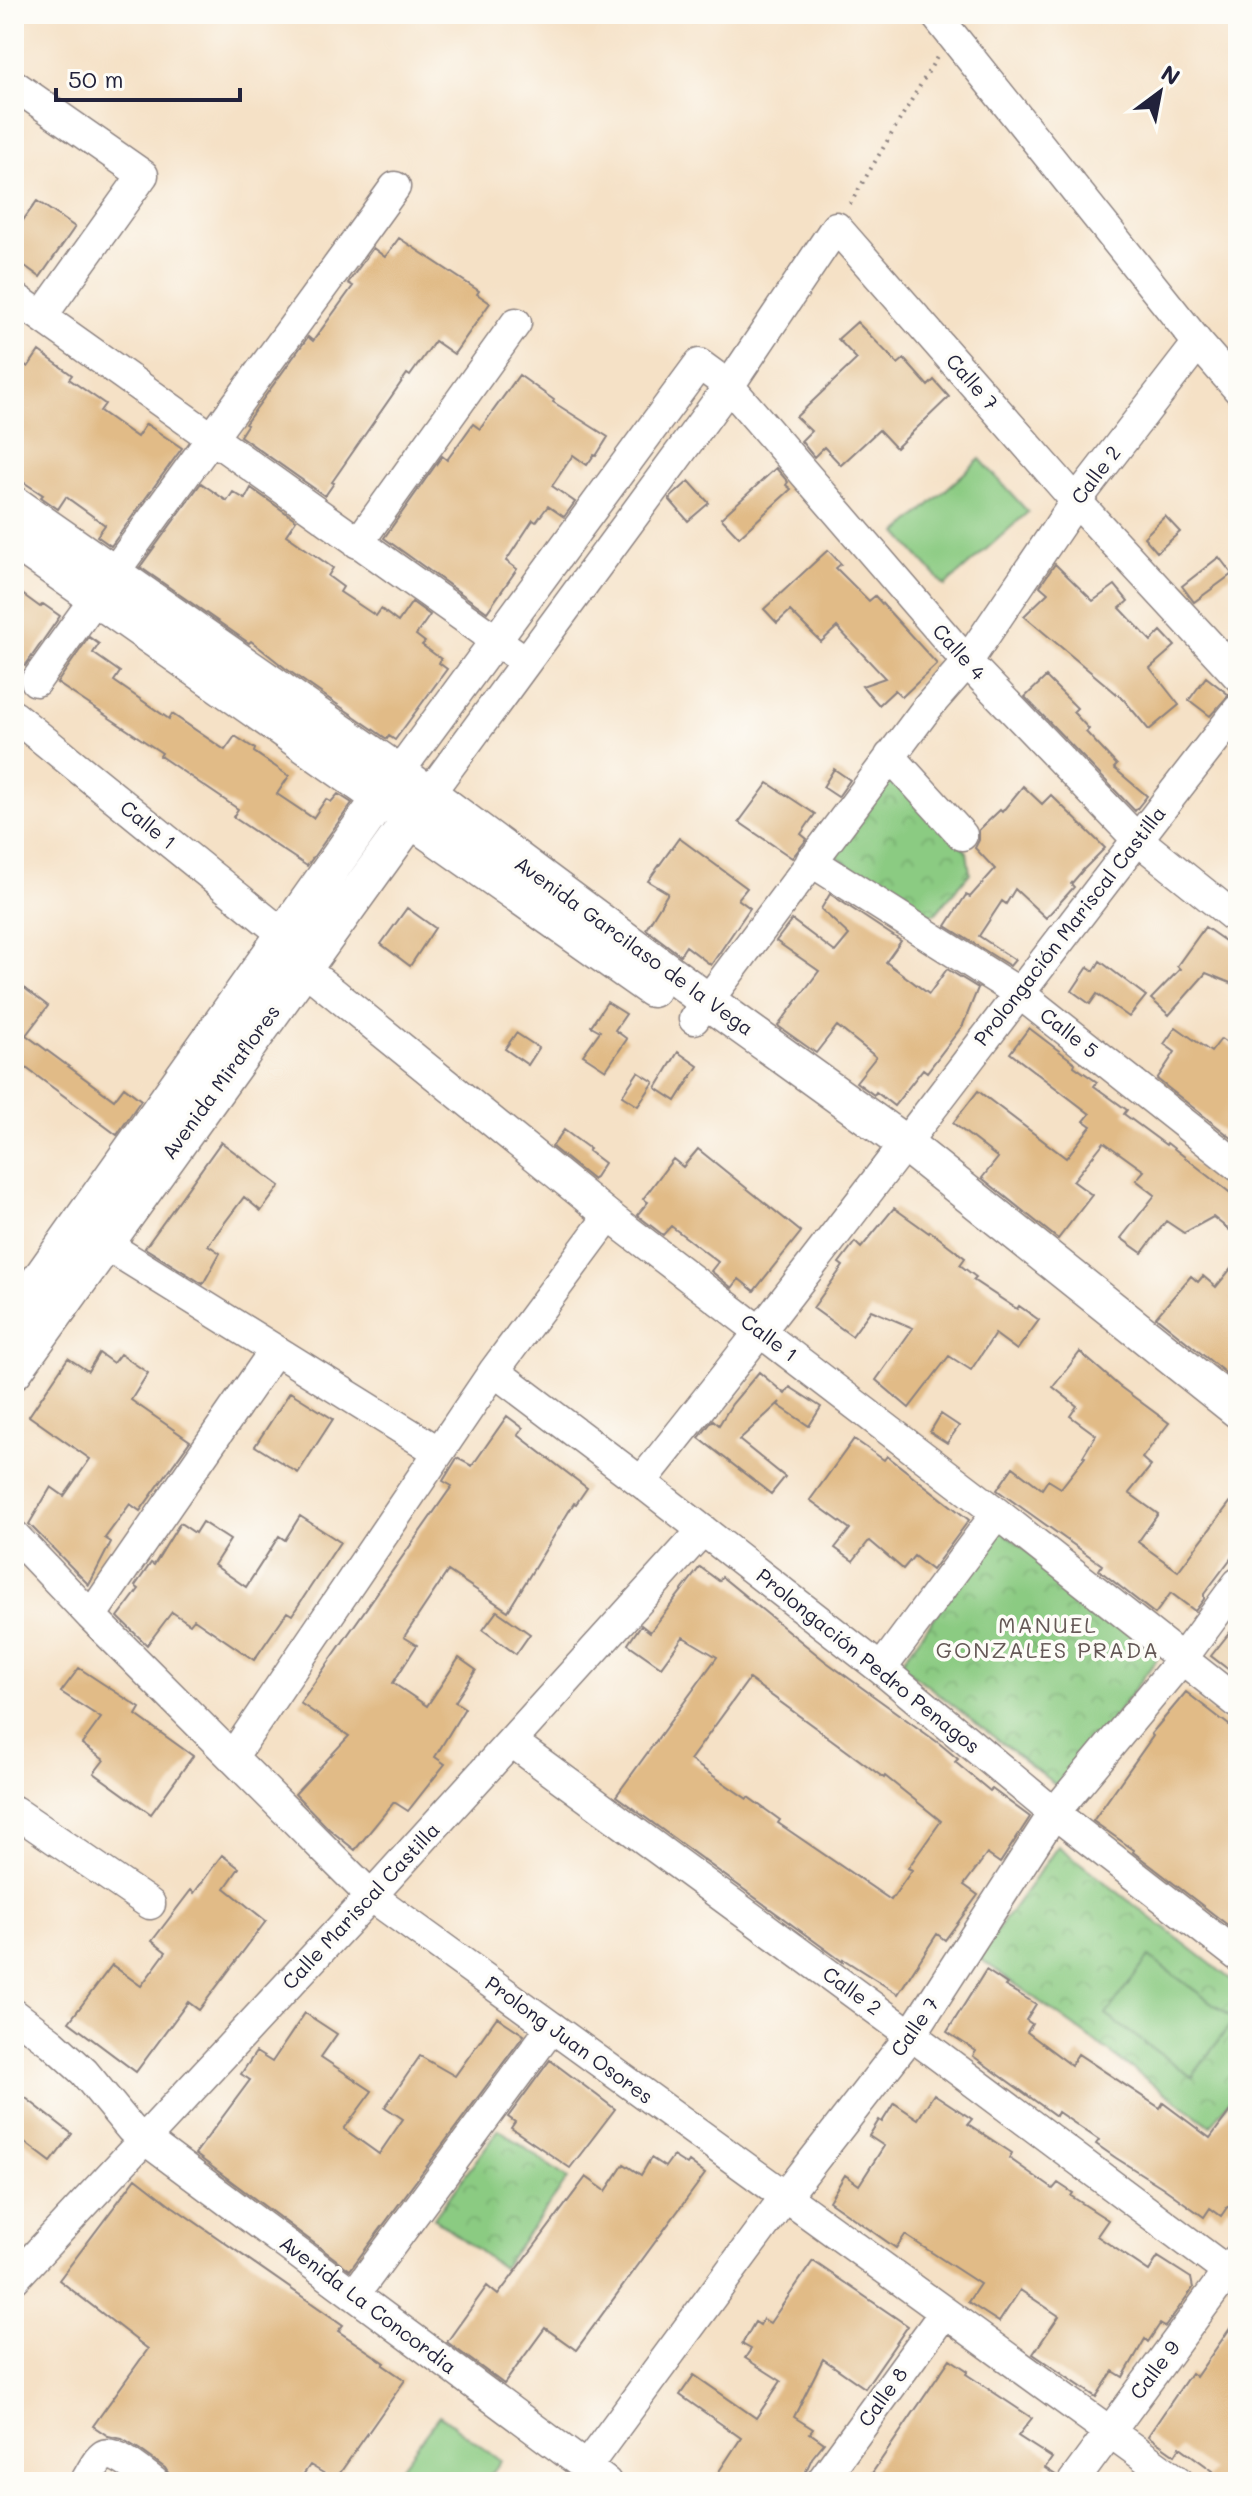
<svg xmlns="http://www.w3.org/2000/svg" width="1252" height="2496" font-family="Mali,sans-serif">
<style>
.park{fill:url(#park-crowns);stroke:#56765e;stroke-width:2}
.garden{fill:#8bcb82;stroke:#56765e;stroke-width:2}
.building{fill:#e1bb87;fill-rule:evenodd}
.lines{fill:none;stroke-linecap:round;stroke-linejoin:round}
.minor-casing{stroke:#8c8280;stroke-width:33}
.tertiary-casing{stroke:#8c8280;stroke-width:39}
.path{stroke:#8c8280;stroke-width:4;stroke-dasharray:2 6;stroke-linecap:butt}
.minor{stroke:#fff;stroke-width:30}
.tertiary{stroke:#fff;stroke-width:36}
.labels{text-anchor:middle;stroke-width:7;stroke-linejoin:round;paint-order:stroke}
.street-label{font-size:20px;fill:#22223b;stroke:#fdfcf7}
.neighbourhood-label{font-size:22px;letter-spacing:2px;fill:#655856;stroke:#fdfcf7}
</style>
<defs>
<pattern id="park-crowns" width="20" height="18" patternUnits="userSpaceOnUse" patternTransform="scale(2)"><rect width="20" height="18" fill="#8bcb82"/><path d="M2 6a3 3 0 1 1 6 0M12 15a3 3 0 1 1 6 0" fill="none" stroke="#78ae71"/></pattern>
</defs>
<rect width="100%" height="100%" fill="#fdfcf7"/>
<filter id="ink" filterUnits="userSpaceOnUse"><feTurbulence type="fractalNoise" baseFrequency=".0125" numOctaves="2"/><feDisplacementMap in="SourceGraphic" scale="16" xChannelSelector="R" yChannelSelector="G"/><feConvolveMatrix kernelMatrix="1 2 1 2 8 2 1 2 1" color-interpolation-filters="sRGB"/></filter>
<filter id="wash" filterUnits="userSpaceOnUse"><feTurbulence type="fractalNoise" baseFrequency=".006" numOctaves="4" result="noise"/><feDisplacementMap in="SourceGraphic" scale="32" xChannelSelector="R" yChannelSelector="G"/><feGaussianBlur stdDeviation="1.8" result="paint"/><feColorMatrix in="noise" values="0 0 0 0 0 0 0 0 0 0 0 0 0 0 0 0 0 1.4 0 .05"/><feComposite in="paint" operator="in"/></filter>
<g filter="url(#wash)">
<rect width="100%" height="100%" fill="#f5e1c6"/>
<!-- park -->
<path class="park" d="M888,773H899L967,852L970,873L936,913L918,918L834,854Z
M1000,1529L1159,1656L1061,1789L900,1664Z
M1058,1846L1238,1985V2089L1211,2126L978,1957Z
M499,2129L568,2179L502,2268L434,2218Z"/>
<!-- garden -->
<path class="garden" d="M980,459L1028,512L945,586L898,533Z
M1149,1957L1234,2019L1192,2077L1106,2015Z
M440,2415L501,2461L485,2482H390Z"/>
<g id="blocks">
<!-- building -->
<path class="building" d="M37,201L75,227L40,277L14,258V233Z
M399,238L479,291L477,294L490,303L454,354L435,341L410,376L407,374L332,482L334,483L325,496L240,436L247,425L245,424L308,337L313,341L353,286L348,283L373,248L385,257Z
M857,322L898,364L904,359L928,386L934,380L949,397L896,448L879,430L841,465L824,447L814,457L801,441L811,431L796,417L857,359L838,339Z
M39,351L72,375L69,379L105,404L100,411L137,437L146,424L182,448L111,546L97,536L105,525L66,497L58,509L41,497L43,495L14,476V357L28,367Z
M519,375L554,400L553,402L608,437L596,456L594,455L587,465L573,455L552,486L575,502L564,517L548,506L536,522L533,520L506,561L517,569L487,612L384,538L442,456L447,460L473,424L480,429Z
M776,468L788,482L786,485L791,489L739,537L721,518Z
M689,481L709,503L688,521L669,499Z
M201,483L227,501L233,492L245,499L251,488L296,520L286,535L333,568L328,576L343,587L340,592L376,616L381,609L398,622L412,602L430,615L416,635L425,642L422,645L441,659L439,663L447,669L395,740L389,736L387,739L285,668L251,641L249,643L140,567Z
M1165,516L1180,532L1157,552L1144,537Z
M828,550L841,564L836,568L869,601L875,596L937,664L902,697L895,690L879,705L862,686L885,678L837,627L821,642L790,611L777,623L764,609Z
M1219,557L1232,574L1194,602L1182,586Z
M1055,564L1093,601L1115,585L1128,601L1120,608L1151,641L1161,631L1175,646L1150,668L1179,705L1149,730L1124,700L1024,616L1048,593L1040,586Z
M14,588L40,607L43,604L60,616L25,666L14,659Z
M89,637L99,644L93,653L120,672L114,681L169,719L172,714L225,750L235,736L255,749L254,752L289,776L277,794L313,818L326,799L331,802L338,794L352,803L307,866L233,817L238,809L160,756L162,753L57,683Z
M1046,677L1077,708L1073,712L1089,729L1086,732L1117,765L1114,768L1147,796L1135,811L1025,697Z
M1206,677L1229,695L1210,716L1189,700Z
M834,769L850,780L838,797L823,787Z
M768,783L815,814L801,834L807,839L792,858L739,822Z
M1023,786L1042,804L1051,795L1105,848L1083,870L1071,884L1074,887L1046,918L1015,889L1006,904L1002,901L979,936L1015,960L1010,966L946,926L966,895L970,897L995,869L975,848L979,840V830L1000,810L1002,812Z
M679,838L747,888L738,899L750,908L711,965L686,946L680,955L646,929L668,893L648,881Z
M830,894L901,941L886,962L929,994L947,969L978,988L963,1025L927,1072L923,1069L894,1106L876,1092L874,1095L856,1082L876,1057L837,1026L816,1053L778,1026L819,971L776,941L792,920L835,952L849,935L821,909Z
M407,908L435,928L410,966L381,944Z
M1205,927L1238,950V986L1206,973L1169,1015L1151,999L1180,969L1177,966Z
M1100,961L1146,996L1129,1017L1097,994L1090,1004L1072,991L1088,967L1094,971Z
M23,987L48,1006L26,1035L114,1100L124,1087L141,1100L117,1135L14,1059V1000Z
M607,1002L626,1014L615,1030L627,1039L606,1070L583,1055L600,1031L591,1026Z
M1176,1027L1211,1052L1221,1039L1238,1051V1143L1157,1079L1175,1052L1164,1044Z
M1029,1028L1075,1063L1074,1066L1097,1082L1094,1086L1127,1110L1124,1114L1166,1145L1167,1143L1238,1199V1237L1213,1217L1184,1233L1166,1221L1142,1253L1121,1238L1155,1195L1136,1180L1144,1171L1104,1142L1073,1181L1092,1195L1058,1239L982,1178L998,1158L953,1123L978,1091L1066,1158L1091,1126L1084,1121L1090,1114L1010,1053Z
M516,1033L539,1048L528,1065L505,1049Z
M678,1052L698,1066L676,1101L656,1088Z
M638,1072L654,1082L638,1106L622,1096Z
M564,1130L590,1149L588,1151L604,1163L593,1180L552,1147Z
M221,1142L280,1186L261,1211L244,1197L208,1245L220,1253L203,1284L145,1248Z
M698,1149L801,1232L754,1291L739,1279L732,1288L711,1271L718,1262L671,1226L663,1235L637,1215L648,1202L643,1199L673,1159L683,1167Z
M894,1208L929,1233L930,1231L965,1258L960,1265L976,1277L973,1280L1017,1309L1019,1306L1039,1320L1017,1350L995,1334L971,1370L949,1356L909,1408L876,1380L913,1328L871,1310L852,1336L813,1308L843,1266L839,1263L855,1242L861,1248Z
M1238,1260V1383L1156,1317L1191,1276L1198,1282L1203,1276L1216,1287Z
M1080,1352L1119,1386L1169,1423L1142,1458L1151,1466L1129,1493L1158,1514L1138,1542L1178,1571L1238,1492V1549L1204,1594V1599L1195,1611L1171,1593L1155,1614L1099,1570L1102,1565L997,1490L1013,1467L1042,1489L1048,1480L1061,1488L1085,1457L1083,1456L1096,1435L1070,1416L1077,1406L1053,1387Z
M99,1353L113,1363L120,1354L148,1373L131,1400L190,1441L140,1511L130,1504L105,1538L111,1542L89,1585L29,1524L51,1487L64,1496L90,1459L29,1416L68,1358L88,1371Z
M759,1372L785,1394L790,1387L821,1407L809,1426L778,1405L780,1402L739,1440L785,1477L771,1494L699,1438L713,1420L719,1425L732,1404Z
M290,1392L333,1419L298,1473L255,1446Z
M941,1414L959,1426L947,1443L930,1432Z
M507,1416L523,1428L518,1435L587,1488L576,1504L574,1503L508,1611L448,1571L404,1637L417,1645L393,1683L427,1706L459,1658L476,1670L455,1702L465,1708L435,1757L445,1764L408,1811L394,1802L355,1850L329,1829L295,1794L349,1736L300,1703L452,1486L443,1481L457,1458L472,1466Z
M854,1439L884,1460L887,1456L969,1520L932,1570L914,1556L903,1569L870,1541L868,1542L853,1561L835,1548L850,1529L810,1500Z
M300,1516L340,1542L292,1615L287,1612L254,1660L194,1619L190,1624L172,1612L147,1645L118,1617L139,1589L135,1586L151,1563L154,1565L180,1523L195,1533L202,1522L230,1540L214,1565L246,1587L279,1536L285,1540Z
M700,1567L719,1581L722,1577L825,1661L940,1744L958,1759L955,1762L990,1791L992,1789L1030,1817L1000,1863L987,1854L964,1885L978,1895L945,1940L937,1934L898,1994L843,1959V1962L616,1796L717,1657L683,1637L661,1667L628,1644L641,1625L650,1632ZM749,1679L884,1778L885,1776L941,1821L908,1868L912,1870L891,1900L778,1823L780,1820L748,1797L747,1799L690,1760Z
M497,1611L530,1634L516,1654L483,1630Z
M1238,1622V1677L1211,1656Z
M79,1668L140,1708L136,1715L193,1756L151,1814L94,1773L104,1760L82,1744L101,1718L61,1692Z
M1186,1692L1238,1732V1933L1133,1852L1134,1850L1093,1821L1153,1736L1151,1734Z
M222,1855L239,1868L225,1888L266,1921L199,2010L188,2002L136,2072L69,2022L112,1965L141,1986L166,1952L152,1941L191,1890L194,1893Z
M986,1970L1007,1984L1005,1986L1036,2004L1026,2020L1032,2024L1027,2032L1071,2065L1078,2054L1160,2108L1163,2103L1210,2138L1238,2100V2214L1228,2206L1221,2216L1210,2208L1204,2217L1162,2187L1116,2158L1096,2144L1099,2140L1058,2112L1056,2116L973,2056L976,2051L947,2032Z
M305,2013L337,2034L321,2057L372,2091L344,2129L379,2154L403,2119L385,2107L420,2056L455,2076L497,2017L524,2035L350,2270L195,2154L250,2080L241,2074L256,2052L272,2062Z
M550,2060L615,2109L570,2168L511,2128L515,2122L508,2117Z
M934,2094L972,2119L968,2124L1012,2153L1009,2158L1053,2189L1058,2183L1073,2193L1071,2196L1108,2220L1097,2236L1149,2271L1158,2257L1191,2278L1193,2288L1165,2327L1160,2324L1148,2342L1145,2339L1123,2377L1113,2371L1096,2397L1033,2354L1059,2316L1020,2290L999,2322L968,2302L980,2284L905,2235L896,2248L829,2201L845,2175L859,2185L884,2146L869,2136L879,2120L882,2122L894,2103L918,2119Z
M22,2095L72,2134L51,2162L14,2134V2106Z
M673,2156L687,2165L689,2162L705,2174L576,2350L545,2328L504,2384L447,2342L487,2286L498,2295L586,2177L606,2191L624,2164L641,2175L651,2158L665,2167Z
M136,2178L172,2206L343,2325L338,2331L385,2363L383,2365L405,2380L335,2480L310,2465L298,2482H174L165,2468L139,2449L122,2439L108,2436L93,2426L148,2349L59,2280Z
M813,2261L908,2326L865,2388L823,2359L794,2417L813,2429L810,2433L824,2443L812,2458L801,2482H712L741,2438L680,2395L694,2375L756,2418L781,2381L745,2358L751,2349L742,2344L755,2322L760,2325L763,2319L770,2323Z
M1238,2317V2482H1205L1213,2471L1180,2447L1175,2455L1148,2436L1191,2373L1196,2377Z
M950,2359L968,2371L966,2374L1032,2418L1018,2436L1052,2458L1045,2468L1057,2476L1055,2482H866Z"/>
</g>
</g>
<g filter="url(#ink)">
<use href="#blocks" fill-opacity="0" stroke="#8c8280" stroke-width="2"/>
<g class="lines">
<defs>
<path id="minor" d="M935,14L1198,343
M14,85L143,175L42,316
M14,297L514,653
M358,543L516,323
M36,681C154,515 276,352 395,187
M14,716L283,934
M890,756L962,835
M398,773L699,364L729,386L967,662L1137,839L1238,920
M429,794L729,386L836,227L1076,501L1238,676
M811,861L1019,993L1238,1166
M303,968L609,1216L997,1513L1238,1703
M694,1019L927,708L967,662L1076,501L1198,343L1238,389
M105,1244L439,1452
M494,1371L641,1482L881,1669L1054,1813L1238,1956
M641,1482C845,1228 1037,966 1238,710
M14,1535L91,1616L371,1896L1179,2482
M91,1616L275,1350
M881,1669L997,1513
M512,1742L911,2035L1228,2272
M233,1756L494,1371L609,1216
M14,1811L150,1904
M14,2014L52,2043L84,2072L131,2129L606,2482
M14,2279L371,1896L703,1530
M354,2295L552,2027
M586,2467L785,2197L911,2035L1054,1813L1182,1659L1238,1583
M85,2482C90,2475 96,2460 104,2455C114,2449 144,2475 154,2482
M821,2482L944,2313
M1073,2482L1238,2258"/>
<path id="tertiary" d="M14,504L429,794L707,1001L904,1143L1238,1410
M14,540L652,989
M14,1316L393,781
M14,1371L424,801"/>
</defs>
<!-- minor casing -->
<use href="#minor" class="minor-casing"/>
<!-- tertiary casing -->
<use href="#tertiary" class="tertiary-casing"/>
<!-- path -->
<path class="path" d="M850,204L937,57"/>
<!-- minor -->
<use href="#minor" class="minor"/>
<!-- tertiary -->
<use href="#tertiary" class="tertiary"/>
</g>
</g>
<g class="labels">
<!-- street labels -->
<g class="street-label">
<text transform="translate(972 382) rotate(49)" y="7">Calle 7</text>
<text transform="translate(1096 475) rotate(-53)" y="7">Calle 2</text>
<text transform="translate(959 652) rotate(48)" y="7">Calle 4</text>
<text transform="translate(148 825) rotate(39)" y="7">Calle 1</text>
<text transform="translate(1070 926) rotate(-52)" y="7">Prolongación Mariscal Castilla</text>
<text transform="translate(634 946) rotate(36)" y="7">Avenida Garcilaso de la Vega</text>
<text transform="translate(1069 1033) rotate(38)" y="7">Calle 5</text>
<text transform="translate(221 1082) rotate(-54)" y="7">Avenida Miraflores</text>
<text transform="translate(769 1338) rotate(37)" y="7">Calle 1</text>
<text transform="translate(868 1661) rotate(39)" y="7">Prolongación Pedro Penagos</text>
<text transform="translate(361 1906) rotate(-47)" y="7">Calle Mariscal Castilla</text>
<text transform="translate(852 1991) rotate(36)" y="7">Calle 2</text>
<text transform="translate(915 2027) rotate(-55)" y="7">Calle 7</text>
<text transform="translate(569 2040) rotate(36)" y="7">Prolong Juan Osores</text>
<text transform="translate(368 2305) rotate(37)" y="7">Avenida La Concordia</text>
<text transform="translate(1155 2370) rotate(-53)" y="7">Calle 9</text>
<text transform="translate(883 2397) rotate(-54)" y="7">Calle 8</text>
</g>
<!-- neighbourhood labels -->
<g class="neighbourhood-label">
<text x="1048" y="1633">MANUEL<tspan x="1048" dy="25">GONZALES PRADA</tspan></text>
</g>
</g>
<!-- margin -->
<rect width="1252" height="2496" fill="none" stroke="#fdfcf7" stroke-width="48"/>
<!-- north arrow -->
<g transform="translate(1160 92) rotate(32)" stroke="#fdfcf7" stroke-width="6" paint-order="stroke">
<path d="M0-6L14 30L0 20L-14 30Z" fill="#22223b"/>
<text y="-12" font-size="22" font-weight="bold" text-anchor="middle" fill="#22223b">N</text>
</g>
<!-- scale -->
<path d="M56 88v12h184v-12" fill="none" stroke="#22223b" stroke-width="4"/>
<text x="68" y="88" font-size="24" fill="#22223b" stroke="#fdfcf7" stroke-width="6" paint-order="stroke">50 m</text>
</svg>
